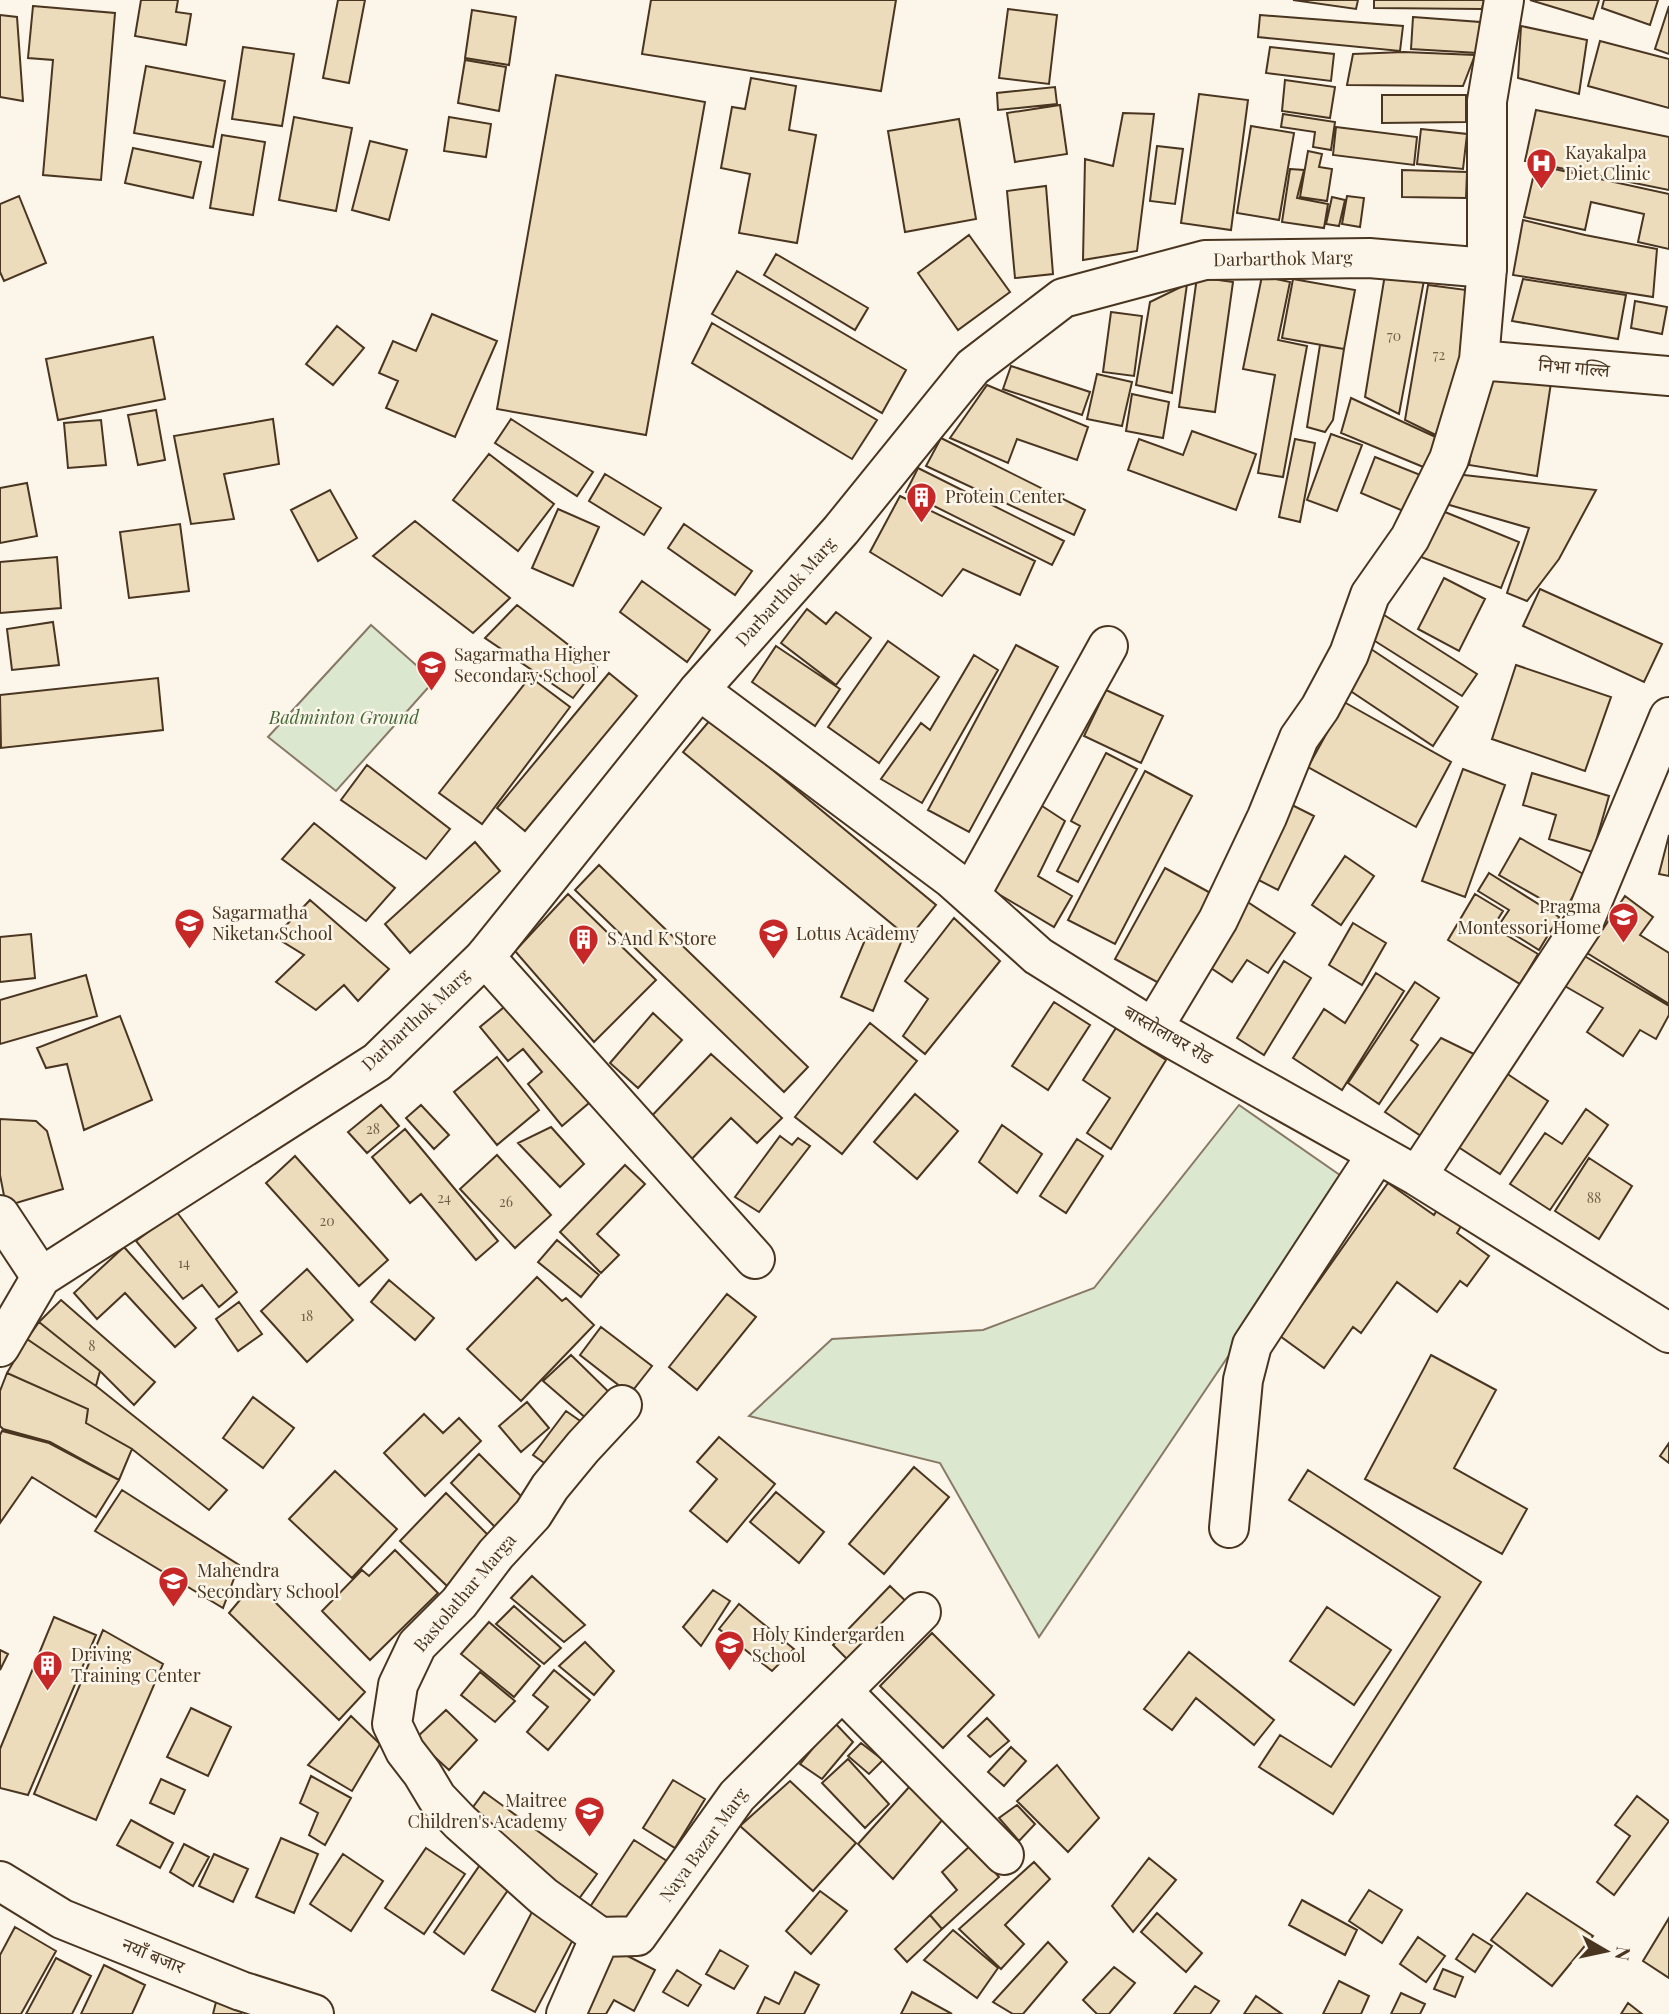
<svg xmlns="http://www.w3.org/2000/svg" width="1669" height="2014" font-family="'Playfair Display','Noto Sans Devanagari',serif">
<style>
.green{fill:#dce7d0;stroke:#887966;stroke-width:2}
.building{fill:#ecdcbc;stroke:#4a3520;stroke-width:2}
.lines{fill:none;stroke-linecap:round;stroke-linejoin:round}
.minor-casing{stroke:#4a3520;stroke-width:42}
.major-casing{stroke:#4a3520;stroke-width:42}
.minor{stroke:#fbf6e9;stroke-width:38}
.major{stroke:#fbf6e9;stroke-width:38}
.labels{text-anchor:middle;stroke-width:5;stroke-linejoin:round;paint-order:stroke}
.number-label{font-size:14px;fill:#725f47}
.poi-label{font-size:18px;fill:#4a3520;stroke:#fbf6e9;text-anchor:start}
.street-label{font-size:18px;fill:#4a3520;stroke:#fbf6e9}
.park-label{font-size:18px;font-style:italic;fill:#436837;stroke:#fbf6e9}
</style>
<rect width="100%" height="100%" fill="#fbf6e9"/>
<!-- green -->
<path class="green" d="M371,625L434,681L336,791L268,737Z
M1239,1105L1347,1180L1039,1637L940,1463L749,1416L832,1339L983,1330L1094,1288Z"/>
<!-- building -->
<path class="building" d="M141,0H178L176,12L191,14L186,45L135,36Z
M338,0H365L349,83L323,78Z
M651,0H896L881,91L642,54Z
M1293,0H1358L1356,9Z
M1374,0H1484L1482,9L1374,8Z
M1530,0H1599L1593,19Z
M1604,0H1658L1650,25L1602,8Z
M33,6L115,13L101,180L43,175L53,60L28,58Z
M1669,6V54L1655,49Z
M1008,9L1057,15L1049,84L999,78Z
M472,10L516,17L509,65L465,58Z
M0,15L17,17L23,101L0,97Z
M1260,15L1403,26L1400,51L1258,37Z
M1413,17L1480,22L1478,53L1411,49Z
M1521,26L1587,40L1579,94L1518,78Z
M1600,41L1669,59V108L1588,86Z
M243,47L294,54L282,126L232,119Z
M1270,47L1334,54L1331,81L1266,73Z
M1404,52L1475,55L1463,86L1347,85L1353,54Z
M465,60L506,67L499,111L458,103Z
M146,66L225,81L213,147L134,133Z
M556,75L705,102L646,435L497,409Z
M751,78L796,86L789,130L816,135L797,243L739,233L750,174L721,168L732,107L745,109Z
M1285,80L1335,87L1330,118L1282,111Z
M1055,87L1057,104L998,110L997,93Z
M1199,94L1248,100L1231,230L1181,223Z
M1382,95H1466V122L1382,123Z
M1060,105L1067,154L1015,162L1007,113Z
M1536,110L1669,137V190L1525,161Z
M1123,113L1154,114L1137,251L1083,260L1085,159L1113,166Z
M1283,114L1335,122L1331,150L1313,147L1315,132L1281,127Z
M294,117L352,128L336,211L279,200Z
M449,117L491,124L486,157L444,151Z
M959,119L976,219L905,232L888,131Z
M1251,126L1294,133L1279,220L1237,213Z
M1336,127L1417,137L1414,165L1333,155Z
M1421,129L1467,134L1463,169L1417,164Z
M222,135L265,142L253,215L210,208Z
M370,141L407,150L389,220L352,210Z
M1157,146L1183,149L1175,204L1150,201Z
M133,148L201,162L193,198L125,183Z
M1308,151L1322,154L1319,167L1332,169L1327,201L1300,197Z
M1536,165L1669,194V249L1638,242L1644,214L1591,202L1585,230L1524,217Z
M1290,169L1304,170L1297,198L1328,204L1324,228L1282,222Z
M1402,170L1467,172L1466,198L1402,197Z
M1046,186L1053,274L1015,278L1007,191Z
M19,196L46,263L4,281L0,272V204Z
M1347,196L1364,198L1360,227L1342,224Z
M1332,197L1345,200L1339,226L1326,224Z
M1523,220L1585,235L1657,249L1653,297L1513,275Z
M969,235L1010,292L958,330L918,273Z
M776,254L868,308L855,330L764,275Z
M1386,268L1425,275L1399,414L1365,397Z
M737,271L906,370L882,413L712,314Z
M1262,276L1290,282L1278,340L1307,346L1283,477L1258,473L1275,375L1243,369Z
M1197,277L1233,282L1215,412L1179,407Z
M1293,279L1355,290L1344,349L1282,338Z
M1523,279L1626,295L1618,339L1512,321Z
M1187,284L1172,393L1136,385L1150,302Z
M1428,285L1474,291L1448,441L1405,420Z
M1635,301L1667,307L1662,334L1631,328Z
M1111,312L1142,316L1134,376L1103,372Z
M432,314L497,341L455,437L386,408L398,381L379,373L393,341L416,351Z
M712,323L877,420L852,459L692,363Z
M337,326L364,348L333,385L306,364Z
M153,337L165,399L58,420L46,359Z
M1320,345L1344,349L1333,420L1325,432L1307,427Z
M1011,366L1090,392L1082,415L1003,389Z
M1484,366L1552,376L1537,476L1469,465Z
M1097,374L1132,382L1122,426L1087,419Z
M987,385L1088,427L1077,460L1017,439L1008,463L950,438Z
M1132,394L1169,402L1163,438L1126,431Z
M1351,398L1440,439L1433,471L1341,433Z
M156,410L165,460L138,465L128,415Z
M273,419L279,464L224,474L234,519L191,524L174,436Z
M511,419L593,472L577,496L495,443Z
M101,420L106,465L68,468L64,423Z
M1192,431L1256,454L1236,510L1128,470L1139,439L1183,455Z
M1331,434L1362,445L1337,511L1307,500Z
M941,438L1085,510L1074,535L926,466Z
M1295,439L1315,443L1300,522L1279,517Z
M489,454L554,504L518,551L453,500Z
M1375,457L1423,476L1408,513L1361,493Z
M918,468L1064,541L1052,565L906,492Z
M605,474L661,508L644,535L589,501Z
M1455,474L1596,490L1559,559L1527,601L1507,593L1529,528L1446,504Z
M27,483L37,536L0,543V488Z
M330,490L357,538L318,561L291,510Z
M900,496L1035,561L1020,595L963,569L942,596L870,552Z
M558,509L599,527L573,586L532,568Z
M1440,510L1519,542L1501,588L1421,557Z
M415,521L510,598L473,633L373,556Z
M180,524L189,591L129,598L120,532Z
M684,524L752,571L735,595L668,548Z
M57,557L61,608L0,613V562Z
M1444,578L1485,599L1459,651L1418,629Z
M642,581L710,630L687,662L620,612Z
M1540,589L1662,644L1644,682L1523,626Z
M517,605L597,667L573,698L485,638Z
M807,609L826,624L836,612L871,638L836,685L781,643Z
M1381,613L1477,674L1462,696L1367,636Z
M53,622L59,665L12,670L7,629Z
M888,641L939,677L879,763L828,727Z
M1016,645L1058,667L969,832L928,810Z
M776,646L840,689L815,726L752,682Z
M1371,649L1458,707L1433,746L1346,688Z
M974,655L998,670L922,803L881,779L921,723L930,730Z
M1516,665L1611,697L1585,771L1492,739Z
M609,673L637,696L525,831L497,808Z
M530,677L570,707L482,824L439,793Z
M158,678L163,730L1,748L0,695Z
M1106,690L1163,716L1141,763L1084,736Z
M1344,702L1451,762L1416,827L1308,767Z
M711,719L936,905L909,938L683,752Z
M1106,753L1137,769L1078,882L1057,871L1080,826L1071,821Z
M367,765L450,829L426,859L341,800Z
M1463,769L1505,785L1465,897L1422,881Z
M1145,771L1192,796L1115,944L1068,920Z
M1532,773L1609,796L1593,852L1549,839L1556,815L1523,805Z
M1282,800L1314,816L1278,890L1245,873Z
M1039,804L1065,821L1038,876L1072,896L1054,927L990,889Z
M314,823L395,888L366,921L282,859Z
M1669,835V876L1659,874Z
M1520,838L1585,875L1564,912L1499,875Z
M475,842L500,871L410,953L385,924Z
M1345,856L1374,876L1341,925L1312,905Z
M599,865L808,1067L784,1092L575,890Z
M1165,868L1216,896L1166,987L1115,959Z
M1489,873L1559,917L1539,950L1499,925L1509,910L1478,891Z
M568,894L656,980L594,1042L515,951Z
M1475,894L1503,911L1493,927L1538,954L1520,984L1448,940Z
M1625,896L1653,917L1640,935L1669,953V1004L1587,953Z
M1240,897L1295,933L1268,973L1247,960L1232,982L1199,960Z
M310,900L389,969L358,1001L344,985L316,1010L276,982L304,955L275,937Z
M954,918L1000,961L925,1054L903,1036L928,999L905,981Z
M1353,923L1386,943L1362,985L1329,965Z
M870,928L902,940L873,1011L841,997Z
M31,934L35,978L0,982V937Z
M1581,954L1669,1006V1015L1656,1039L1640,1030L1623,1056L1587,1032L1603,1008L1563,985Z
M1284,961L1311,978L1264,1055L1237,1038Z
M1376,973L1404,991L1342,1090L1293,1058L1324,1009L1345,1023Z
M86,975L97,1016L0,1044V1000Z
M1415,982L1439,998L1411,1040L1418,1045L1379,1104L1348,1083Z
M515,998L596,1097L562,1126L528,1084L542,1072L523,1049L508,1061L480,1027Z
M1054,1002L1090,1025L1048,1090L1012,1066Z
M653,1013L682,1040L638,1088L610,1063Z
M120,1016L152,1100L84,1130L67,1064L46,1068L37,1048Z
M870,1023L917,1061L842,1154L795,1117Z
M1116,1028L1166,1060L1111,1149L1087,1133L1110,1098L1083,1080Z
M1441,1038L1480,1057L1427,1140L1385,1112Z
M711,1054L782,1118L757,1143L731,1118L686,1165L644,1124Z
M497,1057L539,1110L497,1145L454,1092Z
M1497,1067L1548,1101L1500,1174L1449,1141Z
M915,1094L958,1131L917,1179L874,1142Z
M381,1105L399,1126L367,1153L348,1132Z
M421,1105L449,1135L434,1149L406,1118Z
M1586,1109L1608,1125L1550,1210L1510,1184L1545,1133L1562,1144Z
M0,1119L36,1121L47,1131L63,1189L6,1206L0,1175Z
M1002,1125L1042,1154L1017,1193L979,1162Z
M551,1127L584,1164L560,1187L518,1143Z
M405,1129L498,1241L476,1260L421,1194L410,1203L372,1157Z
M780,1136L792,1145L798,1138L810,1146L759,1212L735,1197Z
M1077,1139L1103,1156L1066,1213L1040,1196Z
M497,1155L551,1215L515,1248L460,1189Z
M295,1156L388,1260L359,1286L266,1183Z
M1589,1158L1632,1186L1599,1239L1555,1211Z
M625,1165L645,1184L597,1234L619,1255L601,1273L560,1232Z
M1388,1183L1434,1215L1437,1210L1461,1226L1457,1233L1489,1256L1467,1286L1460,1281L1437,1312L1397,1282L1361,1333L1353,1327L1324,1368L1280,1336Z
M176,1211L237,1292L219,1307L202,1285L183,1299L136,1241Z
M557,1240L599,1275L581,1297L538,1262Z
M124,1247L196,1328L175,1347L125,1293L97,1319L74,1293Z
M307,1269L353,1320L307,1362L261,1311Z
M537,1277L562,1301L566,1298L594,1325L521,1401L467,1349Z
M389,1280L434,1318L415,1340L371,1302Z
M727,1294L756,1317L697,1390L669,1367Z
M61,1300L155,1382L134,1405L100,1371L39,1322Z
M239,1302L262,1334L238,1351L216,1319Z
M39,1322L100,1371L96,1386L27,1339Z
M601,1327L652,1366L630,1394L580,1355Z
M27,1339L96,1386L227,1490L209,1510L132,1449L86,1423L88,1409L7,1373Z
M571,1355L616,1399L594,1425L543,1381Z
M1431,1355L1496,1390L1454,1468L1527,1509L1502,1554L1365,1479Z
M7,1373L88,1409L86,1423L132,1449L119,1480L50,1442L3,1429L0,1426V1391Z
M253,1397L294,1428L263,1468L223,1438Z
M527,1402L549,1428L521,1452L499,1426Z
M566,1411L586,1425L553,1469L533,1455Z
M424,1414L443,1433L459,1418L481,1441L425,1496L384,1453Z
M2,1431L49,1443L119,1480L96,1517L32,1477L0,1523V1435Z
M719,1437L775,1484L727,1542L690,1511L717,1479L697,1462Z
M1669,1443V1463L1660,1456Z
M479,1454L526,1501L498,1530L451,1483Z
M914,1467L949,1497L884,1574L849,1544Z
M1308,1470L1481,1582L1333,1814L1259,1767L1280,1735L1331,1767L1440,1597L1289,1500Z
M335,1471L397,1529L352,1578L289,1519Z
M122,1490L239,1565L223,1608L95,1531Z
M776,1492L824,1532L799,1563L750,1522Z
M446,1493L492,1539L447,1586L400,1541Z
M395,1550L438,1593L370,1660L322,1611L362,1570L369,1576Z
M532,1576L585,1625L564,1642L511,1598Z
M255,1582L365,1692L339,1720L229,1613Z
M890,1586L914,1609L856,1668L833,1645Z
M713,1590L730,1601L701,1646L683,1627Z
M739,1604L794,1649L772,1671L719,1629Z
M514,1606L561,1648L544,1664L496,1624Z
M1327,1607L1391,1650L1354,1705L1290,1661Z
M54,1617L96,1635L28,1795L0,1788V1749Z
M489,1622L540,1666L514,1697L461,1654Z
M103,1630L163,1664L96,1820L34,1794Z
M932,1633L994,1695L943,1748L880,1686Z
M585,1642L614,1671L594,1695L559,1666Z
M0,1650L8,1654L0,1670Z
M1189,1652L1274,1720L1254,1745L1196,1698L1172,1730L1144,1709Z
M554,1670L590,1700L548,1750L527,1732L548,1707L533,1695Z
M480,1672L515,1701L495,1722L461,1695Z
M191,1708L231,1727L208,1776L167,1757Z
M446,1710L477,1740L449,1770L415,1739Z
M351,1716L380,1744L352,1791L308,1765Z
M987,1718L1009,1741L990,1757L968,1736Z
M834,1722L853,1742L822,1779L800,1764Z
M861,1743L883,1760L869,1774L848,1756Z
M1011,1747L1026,1761L1004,1786L988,1772Z
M848,1759L889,1804L865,1828L822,1783Z
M1057,1765L1099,1818L1068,1852L1017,1801Z
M311,1776L351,1798L325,1845L309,1835L318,1813L300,1803Z
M161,1779L185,1790L174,1814L150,1803Z
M673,1780L705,1799L675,1848L643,1828Z
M790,1781L856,1843L813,1891L740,1826Z
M910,1786L943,1819L893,1879L858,1844Z
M484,1792L597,1874L578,1900L465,1818Z
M1637,1796L1669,1821L1614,1895L1597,1882L1630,1836L1615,1825Z
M1017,1805L1035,1824L1019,1841L999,1818Z
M131,1820L173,1843L160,1868L117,1845Z
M281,1838L318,1854L294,1913L256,1897Z
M634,1840L667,1861L619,1935L586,1913Z
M184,1844L209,1857L193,1886L170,1872Z
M971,1845L999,1877L942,1929L930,1915L957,1890L942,1872Z
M426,1848L465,1874L424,1934L385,1908Z
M214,1854L248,1869L233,1902L199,1886Z
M343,1854L383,1881L351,1931L310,1904Z
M1149,1858L1176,1880L1133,1932L1112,1906Z
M484,1859L515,1880L464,1954L434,1932Z
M1034,1862L1050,1879L1005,1925L1024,1944L1001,1969L959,1929Z
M1369,1890L1402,1910L1382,1943L1349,1921Z
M820,1891L847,1911L811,1954L786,1931Z
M1527,1893L1593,1936L1552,1986L1491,1940Z
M1302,1900L1357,1930L1345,1955L1289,1925Z
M534,1908L578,1930L535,2012L492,1990Z
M1157,1913L1202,1953L1186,1972L1141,1932Z
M930,1915L942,1929L907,1962L895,1949Z
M1669,1918V1978L1643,1961Z
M15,1927L56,1951L21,2014H0V1955Z
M953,1930L998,1968L977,1998L924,1960Z
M1473,1934L1492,1946L1475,1972L1456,1959Z
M1418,1937L1445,1956L1426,1982L1400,1964Z
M1048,1942L1067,1962L1023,2014H1013L993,2002Z
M610,1947L655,1970L634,2011L614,2000L606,2014H575Z
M720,1950L748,1966L734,1989L706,1974Z
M56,1958L91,1976L72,2014H26Z
M104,1965L145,1985L132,2014H81Z
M1114,1967L1135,1983L1109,2014H1097L1083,2000Z
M1443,1969L1463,1977L1455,1997L1434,1989Z
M677,1970L701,1985L688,2006L663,1992Z
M795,1972L819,1985L804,2014H757L765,1997L779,2004Z
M1339,1981L1369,1996L1361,2014H1323Z
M1195,1986L1219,2001L1210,2014H1174Z
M912,1992L952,2014H901Z
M1401,1993L1425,2004L1420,2014H1391Z
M1256,1996L1282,2014H1244Z
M216,2002L243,2010L241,2014H213Z
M1628,2003L1642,2014H1621Z"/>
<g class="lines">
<defs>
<path id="minor" d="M1479,360L1669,376
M699,690L952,879L1038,956L1153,1028L1417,1176L1669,1333
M970,895L1108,646
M485,957L755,1259
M1153,1028L1218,920L1267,817L1299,738L1320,708L1349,654L1370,595L1410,538L1449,459L1479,360L1487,268
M1417,1176L1583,924L1669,717
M0,1215L41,1277
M1229,1528L1243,1380L1252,1345L1377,1154
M842,1691L1004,1855
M600,1937L543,1896L460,1822L437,1798L422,1773L405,1751L392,1724L398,1685L417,1645L459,1603L496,1554L533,1514L550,1487L583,1447L622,1405
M566,2014L600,1937L637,1936L737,1796L921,1612"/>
<path id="major" d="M0,1347L41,1277L377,1062L485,957L699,690L841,530L973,367L1063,298L1205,260L1369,258L1487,268V101L1504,0
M0,1881L62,1919L241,1991L314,2014"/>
</defs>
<!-- minor casing -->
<use href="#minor" class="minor-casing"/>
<!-- major casing -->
<use href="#major" class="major-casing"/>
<!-- minor -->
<use href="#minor" class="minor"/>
<!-- major -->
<use href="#major" class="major"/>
</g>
<!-- icons -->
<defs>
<symbol id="hospital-pin" viewBox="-11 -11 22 30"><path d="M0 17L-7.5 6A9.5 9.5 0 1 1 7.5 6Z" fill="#c62828" stroke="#fbf6e9"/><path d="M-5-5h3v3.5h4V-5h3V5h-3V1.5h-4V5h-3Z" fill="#fff"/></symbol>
<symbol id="building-pin" viewBox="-11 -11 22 30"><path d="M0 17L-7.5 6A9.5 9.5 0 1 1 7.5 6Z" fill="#c62828" stroke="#fbf6e9"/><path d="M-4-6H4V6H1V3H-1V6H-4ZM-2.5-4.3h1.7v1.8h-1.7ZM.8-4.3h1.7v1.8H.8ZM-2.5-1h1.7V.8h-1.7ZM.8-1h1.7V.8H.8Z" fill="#fff"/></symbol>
<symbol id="university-pin" viewBox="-11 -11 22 30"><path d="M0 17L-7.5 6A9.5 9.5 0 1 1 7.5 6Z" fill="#c62828" stroke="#fbf6e9"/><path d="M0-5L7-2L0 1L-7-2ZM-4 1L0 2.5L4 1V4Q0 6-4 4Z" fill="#fff"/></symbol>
<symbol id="school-pin" viewBox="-11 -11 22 30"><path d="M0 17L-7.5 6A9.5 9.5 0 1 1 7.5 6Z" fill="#c62828" stroke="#fbf6e9"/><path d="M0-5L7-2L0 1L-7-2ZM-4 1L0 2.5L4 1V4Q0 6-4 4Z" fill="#fff"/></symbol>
</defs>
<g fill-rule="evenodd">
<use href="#hospital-pin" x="1524" y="146" width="35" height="47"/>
<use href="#building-pin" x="904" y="480" width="35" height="47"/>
<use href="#university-pin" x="414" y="648" width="35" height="47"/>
<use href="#school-pin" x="1606" y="900" width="35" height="47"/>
<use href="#school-pin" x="172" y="906" width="35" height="47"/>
<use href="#school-pin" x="756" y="916" width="35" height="47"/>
<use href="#building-pin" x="566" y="922" width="35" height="47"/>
<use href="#school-pin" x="156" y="1564" width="35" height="47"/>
<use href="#school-pin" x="712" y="1628" width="35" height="47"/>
<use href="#building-pin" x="30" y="1648" width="35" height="47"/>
<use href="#school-pin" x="572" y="1794" width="35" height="47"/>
</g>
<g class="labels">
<!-- number labels -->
<g class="number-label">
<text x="1394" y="341">70</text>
<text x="1439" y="360">72</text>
<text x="373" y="1134">28</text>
<text x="444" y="1203">24</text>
<text x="1594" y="1203">88</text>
<text x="506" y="1207">26</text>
<text x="327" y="1226">20</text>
<text x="184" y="1268">14</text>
<text x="307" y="1321">18</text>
<text x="92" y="1351">8</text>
</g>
<!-- poi labels -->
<g class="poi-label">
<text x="1565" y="159">Kayakalpa<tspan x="1565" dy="21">Diet Clinic</tspan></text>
<text x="945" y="503">Protein Center</text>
<text x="454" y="661">Sagarmatha Higher<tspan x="454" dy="21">Secondary School</tspan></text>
<text x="1601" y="913" text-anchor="end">Pragma<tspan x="1601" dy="21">Montessori Home</tspan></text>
<text x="212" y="919">Sagarmatha<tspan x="212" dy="21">Niketan School</tspan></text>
<text x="796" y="940">Lotus Academy</text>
<text x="607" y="945">S And K Store</text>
<text x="197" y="1577">Mahendra<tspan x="197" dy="21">Secondary School</tspan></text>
<text x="752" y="1641">Holy Kindergarden<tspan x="752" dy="21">School</tspan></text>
<text x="71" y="1661">Driving<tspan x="71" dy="21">Training Center</tspan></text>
<text x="567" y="1807" text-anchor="end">Maitree<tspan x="567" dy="21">Children's Academy</tspan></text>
</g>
<!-- street labels -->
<g class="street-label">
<text transform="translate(1283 259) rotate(-1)" y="6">Darbarthok Marg</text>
<text transform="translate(1574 368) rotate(5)" y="6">निभा गल्लि</text>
<text transform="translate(786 592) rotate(-48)" y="6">Darbarthok Marg</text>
<text transform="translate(416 1020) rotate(-43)" y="6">Darbarthok Marg</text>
<text transform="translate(1168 1035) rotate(30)" y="6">बास्तोलाथर रोड</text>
<text transform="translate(465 1593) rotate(-50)" y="6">Bastolathar Marga</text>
<text transform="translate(704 1845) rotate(-54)" y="6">Naya Bazar Marg</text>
<text transform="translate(153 1956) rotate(22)" y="6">नयाँ बजार</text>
</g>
<!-- park labels -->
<g class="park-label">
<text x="344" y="724">Badminton Ground</text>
</g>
</g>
<!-- north arrow -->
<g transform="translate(1606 1951) rotate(99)" stroke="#fbf6e9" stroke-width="5" paint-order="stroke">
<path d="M0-5L12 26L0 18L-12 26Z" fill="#4a3520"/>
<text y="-10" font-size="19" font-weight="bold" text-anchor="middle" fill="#4a3520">N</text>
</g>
</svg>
